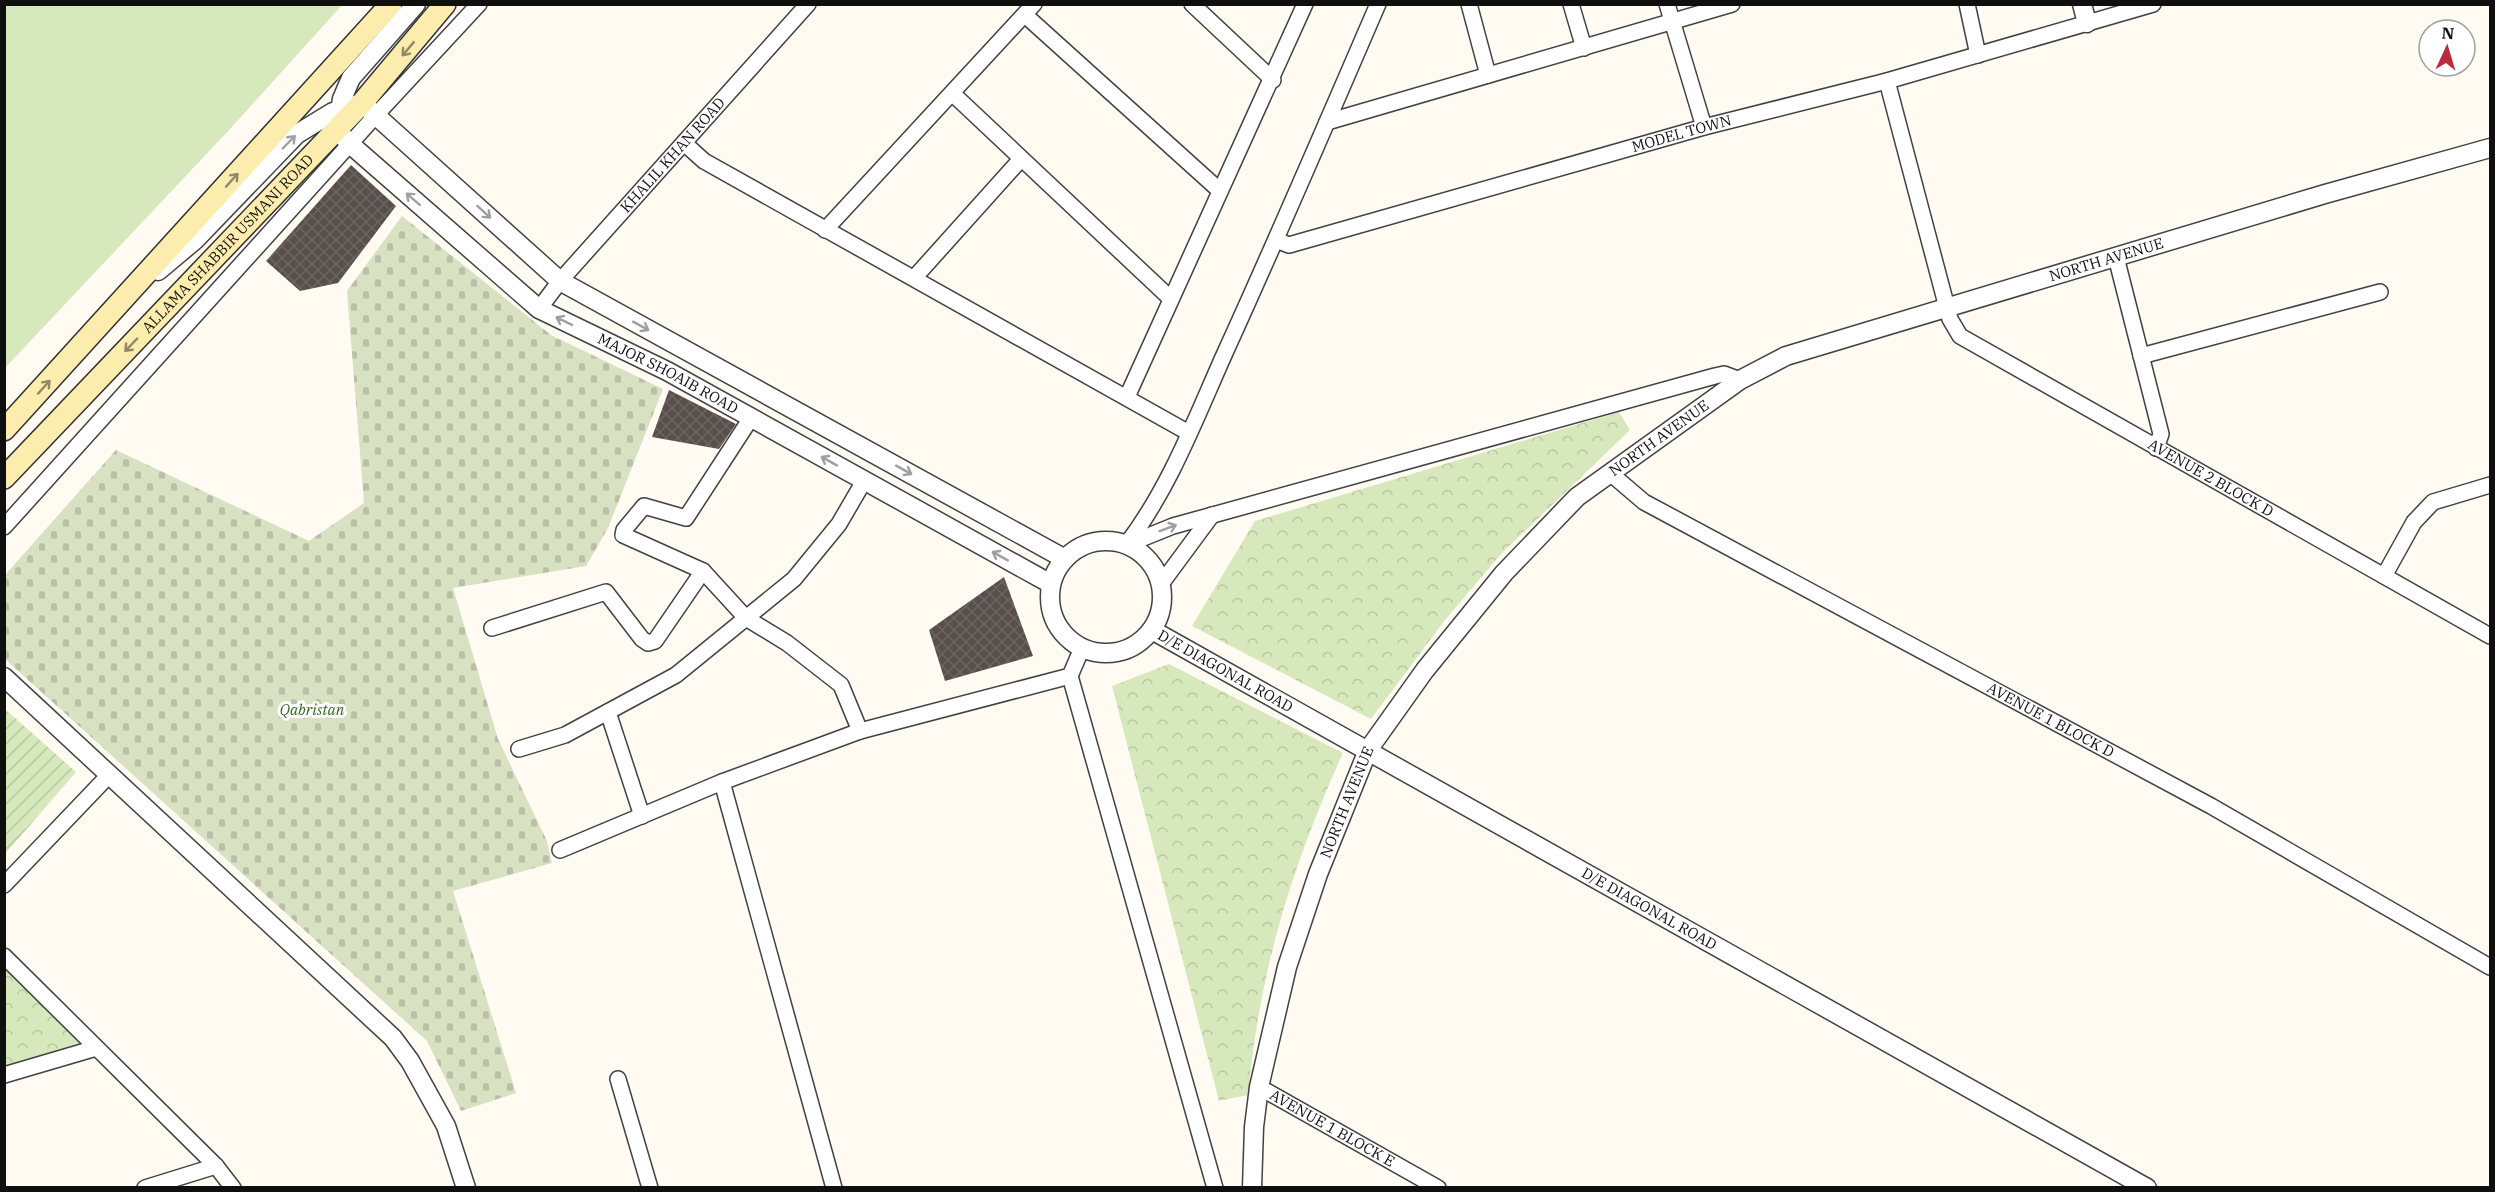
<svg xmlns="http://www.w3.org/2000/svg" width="2495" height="1192" font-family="'IBM Plex Serif',serif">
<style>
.grass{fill:#d7e9bc}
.cemetery{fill:url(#cemetery-stones)}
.park{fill:url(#park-crowns)}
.garden{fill:url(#garden-furrows)}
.building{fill:url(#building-cross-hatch)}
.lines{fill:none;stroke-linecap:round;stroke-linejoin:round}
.minor-casing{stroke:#424242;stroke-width:18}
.tertiary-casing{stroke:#424242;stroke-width:21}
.secondary-casing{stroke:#313131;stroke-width:24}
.minor{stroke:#fff;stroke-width:15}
.tertiary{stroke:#fff;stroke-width:18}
.secondary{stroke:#fcedaf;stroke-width:21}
.oneway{stroke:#918967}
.oneway2{stroke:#9f9f9f}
.labels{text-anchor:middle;stroke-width:6;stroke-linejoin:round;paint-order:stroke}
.street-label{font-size:15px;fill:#0f0f0f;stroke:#fff}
.park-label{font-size:15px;font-style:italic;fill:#356621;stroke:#fff}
</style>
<defs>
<pattern id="cemetery-stones" width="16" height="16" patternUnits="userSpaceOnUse" patternTransform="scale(1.5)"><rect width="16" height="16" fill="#d9e1c3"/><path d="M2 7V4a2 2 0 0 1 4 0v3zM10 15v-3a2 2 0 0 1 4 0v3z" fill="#b9c0a6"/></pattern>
<pattern id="park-crowns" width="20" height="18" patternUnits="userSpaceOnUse" patternTransform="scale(1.5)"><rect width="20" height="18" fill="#d7e9bc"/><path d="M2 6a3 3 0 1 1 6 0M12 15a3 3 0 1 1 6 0" fill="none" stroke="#b7c7a0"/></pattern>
<pattern id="garden-furrows" width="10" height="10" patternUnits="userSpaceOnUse" patternTransform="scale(1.5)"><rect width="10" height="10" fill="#d7e9bc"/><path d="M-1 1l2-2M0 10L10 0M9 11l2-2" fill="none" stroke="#b7c7a0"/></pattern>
<pattern id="building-cross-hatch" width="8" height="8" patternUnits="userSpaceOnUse" patternTransform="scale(1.5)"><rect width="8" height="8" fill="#584f4c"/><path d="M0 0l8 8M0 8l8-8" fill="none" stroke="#6b6461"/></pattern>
</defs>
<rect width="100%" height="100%" fill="#fffbf2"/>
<!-- grass -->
<path class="grass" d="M5,4L342,5L230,129L5,368Z"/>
<!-- cemetery -->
<path class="cemetery" d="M402,216L551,335L663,389L608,528L586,566L453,588L498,739L547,841L552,863L453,891L516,1093L461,1111L427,1041L5,659V575L116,450L309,541L364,503L347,291Z"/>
<!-- park -->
<path class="park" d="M1619,412L1630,430L1501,554L1445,620L1371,719L1192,626L1255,521Z
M1169,664L1343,753C1291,868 1260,969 1248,1095L1219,1101L1112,686Z
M5,956L96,1048L5,1075Z"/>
<!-- garden -->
<path class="garden" d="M5,709L76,772L5,854Z"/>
<!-- building -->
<path class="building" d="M351,165L396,206L338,283L300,291L266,261Z
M669,390L736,424L719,449L652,437Z
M1004,577L1033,656L945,681L929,630Z"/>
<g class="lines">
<defs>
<g id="minor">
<path d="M1192,4L1273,80"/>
<path d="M1469,4L1488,75"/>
<path d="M1571,4L1584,48"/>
<path d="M1667,4L1704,127"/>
<path d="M1967,4L1978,55"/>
<path d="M1025,15L1219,190"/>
<path id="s1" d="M1887,81L1950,319L1960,336L2490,636"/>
<path d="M953,94L1171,299"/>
<path d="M1327,122L1732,4"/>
<path d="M684,143L704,161L1189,433"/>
<path d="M825,230L1034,4"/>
<path id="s2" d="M1276,240L1289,245L1704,127L1887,81L2153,4"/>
<path d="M2116,257L2161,434L2156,448"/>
<path d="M915,277L1021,159"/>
<path id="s3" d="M539,309L560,281L808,4"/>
<path d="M2141,356L2380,292"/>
<path d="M1127,397L1305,4"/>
<path d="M751,418L686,518L644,506L624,530L623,535L703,571L746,618L787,643L841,685L860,731"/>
<path id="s4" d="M1610,473L1644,502L2211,806L2490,967"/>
<path d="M4,527L376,115L479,4"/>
<path d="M1126,545L1173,526L1715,376L1724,374L1740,380"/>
<path d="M1126,545C1169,489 1195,420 1224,355C1277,239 1327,122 1378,4"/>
<path d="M2384,576L2414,522L2433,502L2490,485"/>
<path d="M1161,584L1212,515"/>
<path d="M492,628L606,592L642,639L648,643L655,641L703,571"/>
<path d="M1070,676L1215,1188"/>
<path d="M608,712L642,816"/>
<path d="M519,749L565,735L676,675L794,579L839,524L864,481"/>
<path d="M560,850L722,782"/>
<path d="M4,885L110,774"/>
<path d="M4,956L216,1166L233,1188"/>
<path d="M4,1075L96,1048"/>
<path d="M618,1079L650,1188"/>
<path id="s5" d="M1259,1087L1438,1188"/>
<path d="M145,1188L216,1166"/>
<path d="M834,1188L722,782L860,731L1070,676L1082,648"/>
</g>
<g id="tertiary">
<path id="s6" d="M416,4L351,78L342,99L337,130L350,144L539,309L667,371L1051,584"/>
<path d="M2082,4L2087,23"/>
<path d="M158,271L195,240L297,134L333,112L362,103L560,281L1065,559"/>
<circle cx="1106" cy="597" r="56"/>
<path id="s7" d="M1152,630L2147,1188"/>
<path d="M4,677L393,1038L410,1061L446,1126L466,1188"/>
<path id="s8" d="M1252,1188L1254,1127L1259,1087L1287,967L1318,874L1368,750L1425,670L1504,573L1577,497L1740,380L1786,356L2325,194L2490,148"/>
</g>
<g id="secondary">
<path d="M4,430L391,4"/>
<path id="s9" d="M4,478L362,103L445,4"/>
</g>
</defs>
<!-- minor casing -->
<use href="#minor" class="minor-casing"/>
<!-- tertiary casing -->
<use href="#tertiary" class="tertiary-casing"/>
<!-- secondary casing -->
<use href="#secondary" class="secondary-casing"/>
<!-- minor -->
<use href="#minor" class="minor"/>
<!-- tertiary -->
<use href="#tertiary" class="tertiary"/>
<!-- secondary -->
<use href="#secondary" class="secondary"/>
</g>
<!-- one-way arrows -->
<defs><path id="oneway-shaft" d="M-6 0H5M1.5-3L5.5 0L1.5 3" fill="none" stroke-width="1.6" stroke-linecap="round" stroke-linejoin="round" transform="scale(1.5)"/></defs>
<g class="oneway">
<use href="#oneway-shaft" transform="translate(408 49) rotate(130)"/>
<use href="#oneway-shaft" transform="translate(232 180) rotate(-48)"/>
<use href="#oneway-shaft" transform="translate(131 345) rotate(134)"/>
<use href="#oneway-shaft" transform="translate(44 387) rotate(-48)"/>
</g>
<g class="oneway2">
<use href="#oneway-shaft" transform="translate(289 142) rotate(-46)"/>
<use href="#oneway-shaft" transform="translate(413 199) rotate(-139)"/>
<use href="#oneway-shaft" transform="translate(484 212) rotate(42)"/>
<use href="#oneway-shaft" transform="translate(564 321) rotate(-154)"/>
<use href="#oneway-shaft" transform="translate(641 326) rotate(29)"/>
<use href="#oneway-shaft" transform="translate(829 461) rotate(-151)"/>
<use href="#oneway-shaft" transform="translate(904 470) rotate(29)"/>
<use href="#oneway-shaft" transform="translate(1168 528) rotate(-20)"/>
<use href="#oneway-shaft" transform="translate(1000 556) rotate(-151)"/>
</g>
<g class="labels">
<!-- street labels -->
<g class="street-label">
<text dy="5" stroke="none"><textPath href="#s2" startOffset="422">MODEL TOWN</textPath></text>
<text dy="5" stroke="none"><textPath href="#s3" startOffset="204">KHALIL KHAN ROAD</textPath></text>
<text dy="5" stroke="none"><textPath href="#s9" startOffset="324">ALLAMA SHABBIR USMANI ROAD</textPath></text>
<text dy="5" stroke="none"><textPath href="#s8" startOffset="1372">NORTH AVENUE</textPath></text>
<text dy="5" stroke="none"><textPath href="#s6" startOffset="567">MAJOR SHOAIB ROAD</textPath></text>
<text dy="5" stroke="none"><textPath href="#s8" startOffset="886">NORTH AVENUE</textPath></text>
<text dy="5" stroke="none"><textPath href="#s1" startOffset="554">AVENUE 2 BLOCK D</textPath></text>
<text dy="5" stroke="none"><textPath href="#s7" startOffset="84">D/E DIAGONAL ROAD</textPath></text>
<text dy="5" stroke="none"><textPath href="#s4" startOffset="506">AVENUE 1 BLOCK D</textPath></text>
<text dy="5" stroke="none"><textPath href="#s8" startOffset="400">NORTH AVENUE</textPath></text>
<text dy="5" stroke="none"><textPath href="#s7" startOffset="570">D/E DIAGONAL ROAD</textPath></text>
<text dy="5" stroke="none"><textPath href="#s5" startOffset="84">AVENUE 1 BLOCK E</textPath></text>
</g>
<!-- park labels -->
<g class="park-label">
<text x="312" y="715">Qabristan</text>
</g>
</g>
<!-- border -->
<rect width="2495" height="1192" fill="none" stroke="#0f0f0f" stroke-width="12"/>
<!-- north arrow -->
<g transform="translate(2447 48) rotate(4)"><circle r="28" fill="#ffffff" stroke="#9f9f9f" stroke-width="1.5"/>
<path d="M0-4.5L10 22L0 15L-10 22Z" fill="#bc2b3d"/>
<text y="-9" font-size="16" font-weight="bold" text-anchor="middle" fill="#0f0f0f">N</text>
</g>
</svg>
